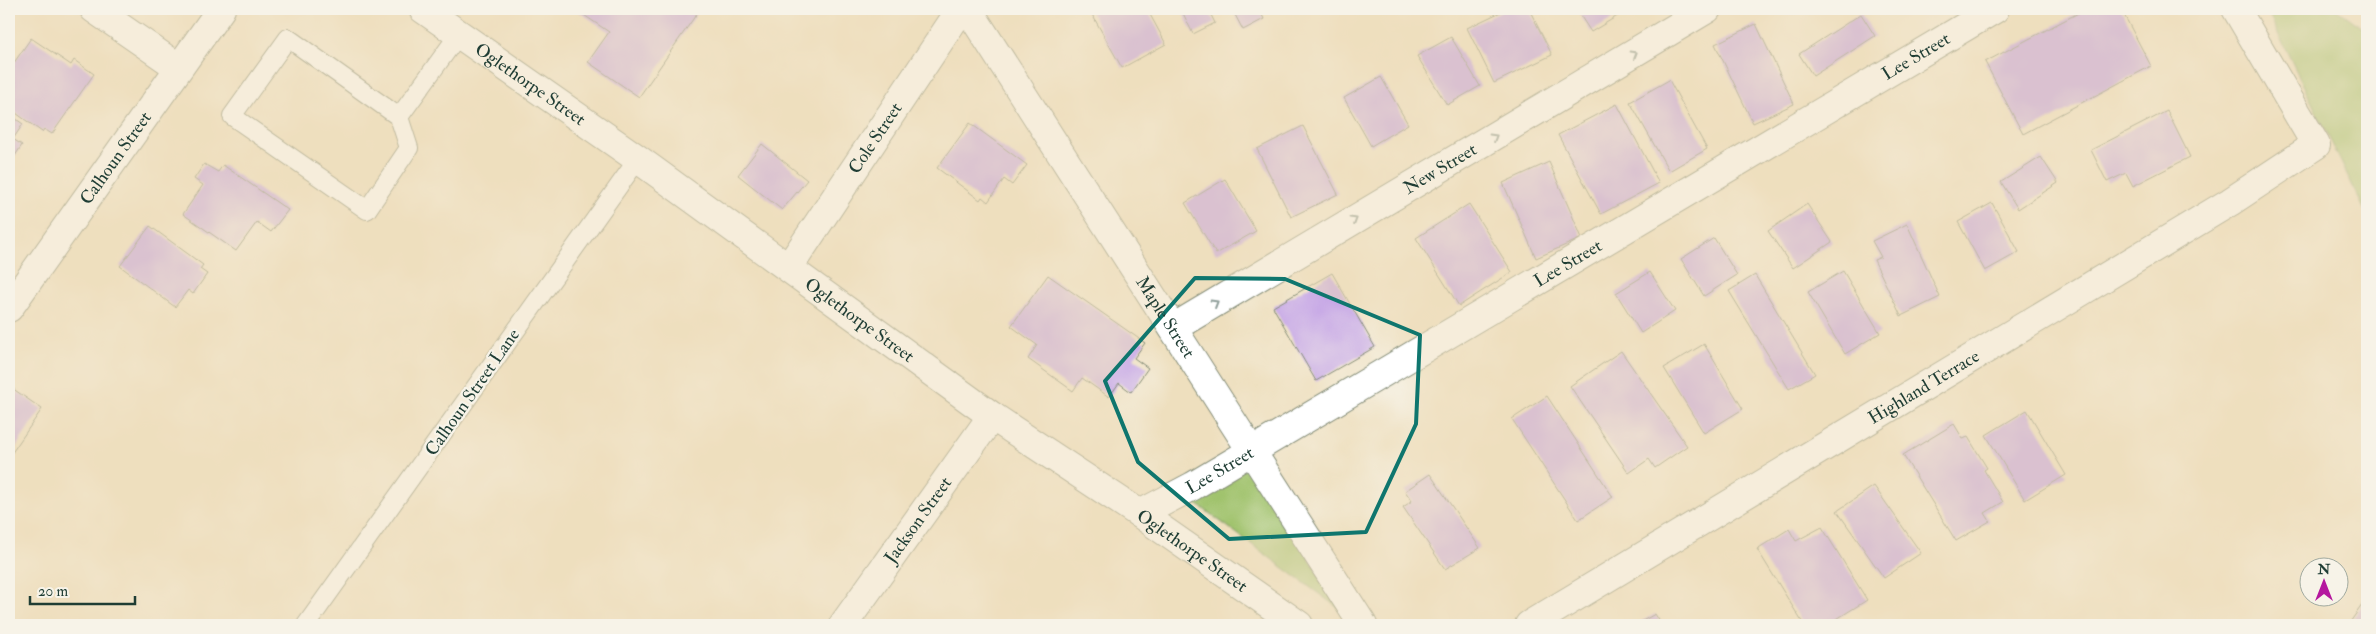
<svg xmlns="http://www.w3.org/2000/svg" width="2376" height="634" font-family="'IM FELL Double Pica',serif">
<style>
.green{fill:#a0c36d;stroke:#608050}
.building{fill:#c09de6}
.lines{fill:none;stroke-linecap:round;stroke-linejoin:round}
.service-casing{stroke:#868e79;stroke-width:20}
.minor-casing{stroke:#868e79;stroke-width:30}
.tertiary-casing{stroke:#868e79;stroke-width:30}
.service{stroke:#fff;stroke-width:18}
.minor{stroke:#fff;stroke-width:28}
.tertiary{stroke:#fff;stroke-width:28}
.oneway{stroke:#8f9e9a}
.marked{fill:none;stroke:#0f766e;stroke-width:4;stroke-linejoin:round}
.labels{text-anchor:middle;stroke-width:4.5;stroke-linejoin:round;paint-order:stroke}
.street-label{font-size:18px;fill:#1f3d34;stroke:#f7f3e8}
</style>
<rect width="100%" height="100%" fill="#f7f3e8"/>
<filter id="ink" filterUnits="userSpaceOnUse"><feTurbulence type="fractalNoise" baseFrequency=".02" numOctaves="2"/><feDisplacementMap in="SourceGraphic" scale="10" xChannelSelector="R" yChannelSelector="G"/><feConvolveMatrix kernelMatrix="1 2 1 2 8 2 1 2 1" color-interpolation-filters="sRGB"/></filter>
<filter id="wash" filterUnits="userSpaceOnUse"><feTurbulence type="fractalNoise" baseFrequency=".0096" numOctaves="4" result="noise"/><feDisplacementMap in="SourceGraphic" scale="20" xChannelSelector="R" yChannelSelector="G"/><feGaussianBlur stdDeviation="1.12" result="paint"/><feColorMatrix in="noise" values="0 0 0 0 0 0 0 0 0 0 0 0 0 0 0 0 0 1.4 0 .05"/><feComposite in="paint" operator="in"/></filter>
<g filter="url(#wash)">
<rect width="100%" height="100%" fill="#eedfbe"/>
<!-- green -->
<path class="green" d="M2266,9H2337L2367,31V215Z
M1249,460L1341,610L1186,496Z"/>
<g id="blocks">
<!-- building -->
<path class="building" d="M575,9H700L639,97L588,62L609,32Z
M1089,9H1147L1166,44L1122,68Z
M1181,9H1223L1211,15L1215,23L1193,34Z
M1232,9H1259L1264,19L1243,30Z
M1507,9H1529L1552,55L1494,83L1467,28Z
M1576,9H1629L1591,32Z
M2086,9H2121L2151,66L2023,134L1985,62Z
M1861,14L1875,36L1813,76L1799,54Z
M1756,24L1794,104L1753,123L1715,44Z
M1451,37L1480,86L1447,105L1417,56Z
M31,38L71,65L74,60L94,74L52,134L44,129L42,132L9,108V70Z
M1381,77L1408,124L1371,146L1344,98Z
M1669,80L1707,149L1669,171L1630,102Z
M1617,104L1659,183L1601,214L1558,135Z
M2167,111L2190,157L2133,186L2126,173L2107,182L2091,150Z
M9,114L23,124L13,139L22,145L9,165Z
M970,123L1027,165L1012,185L1004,179L988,202L982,197L980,200L937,168Z
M1303,126L1338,194L1291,217L1257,149Z
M762,144L807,180L782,210L738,175Z
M2041,157L2058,183L2018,209L2001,182Z
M1549,162L1582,238L1536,258L1503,183Z
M204,164L218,172L223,165L288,210L271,232L257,222L236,251L183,214L203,185L194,179Z
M1225,179L1256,231L1216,254L1185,203Z
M1992,203L2019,252L1985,271L1958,222Z
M1469,204L1512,272L1459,306L1416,238Z
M1807,204L1832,242L1793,268L1768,231Z
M1907,224L1940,297L1901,316L1874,260L1881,257L1872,241Z
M150,226L203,265L200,269L207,274L193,294L188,290L175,307L120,266Z
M1714,238L1737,275L1704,296L1681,259Z
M1843,271L1880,333L1845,354L1808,292Z
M1650,272L1675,311L1641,333L1616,293Z
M1332,273L1375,347L1316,381L1273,307Z
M1048,275L1145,343L1134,358L1148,368L1131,392L1119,383L1109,397L1082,378L1073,391L1028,359L1037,345L1011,326Z
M1755,275L1815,374L1789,389L1729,291Z
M1704,344L1743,409L1704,433L1664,368Z
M1621,351L1687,446L1655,468L1649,459L1629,473L1570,386Z
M9,386L42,409L9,457Z
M1547,396L1613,497L1578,520L1512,419Z
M2027,410L2066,475L2025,500L1986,435Z
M1954,424L1963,439L1968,437L1987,468L1984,470L2003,502L1985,513L1990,521L1956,541L1903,455Z
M1430,474L1480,548L1445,569L1403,507L1412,501L1405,491Z
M1874,486L1921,553L1884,578L1837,511Z
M1822,527L1867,600L1827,625H1804L1757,549L1789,529L1796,541Z
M2367,598V625H2348Z
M1655,614L1662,625H1635Z"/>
</g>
</g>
<g filter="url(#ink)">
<use href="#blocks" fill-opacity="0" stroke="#868e79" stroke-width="1"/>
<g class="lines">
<defs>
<path id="service" d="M288,38L399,117L409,148L367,210L232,116Z
M399,117L459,34
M306,625L638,159"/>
<g id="minor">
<path d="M94,9L178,67"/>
<path id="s1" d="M968,9L1363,625"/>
<path id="s2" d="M789,267L961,9"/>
<path id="s3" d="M9,308L221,9"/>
<path id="s4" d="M1173,328L1707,9"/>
<path id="s5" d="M1140,514L1193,486L1995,9"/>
<path id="s6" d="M843,625L992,416"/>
<path id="s7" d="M1529,625L2230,202L2316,145L2236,9"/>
</g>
<g id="tertiary">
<path id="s8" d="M423,9L638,159L992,416L1140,514L1299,625"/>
</g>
</defs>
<!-- service casing -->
<use href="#service" class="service-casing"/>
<!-- minor casing -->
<use href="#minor" class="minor-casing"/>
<!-- tertiary casing -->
<use href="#tertiary" class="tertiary-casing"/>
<!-- service -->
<use href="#service" class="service"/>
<!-- minor -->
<use href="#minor" class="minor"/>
<!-- tertiary -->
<use href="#tertiary" class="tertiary"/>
</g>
<!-- one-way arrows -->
<defs><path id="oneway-chevron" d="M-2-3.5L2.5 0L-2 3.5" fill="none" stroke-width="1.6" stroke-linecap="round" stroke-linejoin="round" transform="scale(1.25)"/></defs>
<g class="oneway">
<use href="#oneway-chevron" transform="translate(1634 54) rotate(-31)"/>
<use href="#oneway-chevron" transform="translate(1494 137) rotate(-31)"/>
<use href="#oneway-chevron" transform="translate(1354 220) rotate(-31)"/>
<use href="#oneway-chevron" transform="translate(1215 303) rotate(-31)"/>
</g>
</g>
<!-- marked area -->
<path d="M0 0H2376V634H0ZM1195,278L1285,279L1420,335L1416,424L1366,532L1229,539L1138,462L1105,381Z" fill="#eedfbe" fill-opacity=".55" fill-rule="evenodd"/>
<path class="marked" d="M1195,278L1285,279L1420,335L1416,424L1366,532L1229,539L1138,462L1105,381Z"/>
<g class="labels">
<!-- street labels -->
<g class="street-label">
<text dy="6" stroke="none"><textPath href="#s5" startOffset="901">Lee Street</textPath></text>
<text dy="6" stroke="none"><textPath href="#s8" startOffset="131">Oglethorpe Street</textPath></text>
<text dy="6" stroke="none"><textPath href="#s2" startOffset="155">Cole Street</textPath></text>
<text dy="6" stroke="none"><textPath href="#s3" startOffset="184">Calhoun Street</textPath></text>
<text dy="6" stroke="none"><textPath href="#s4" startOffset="311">New Street</textPath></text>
<text dy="6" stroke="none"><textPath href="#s5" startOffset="496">Lee Street</textPath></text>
<text dy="6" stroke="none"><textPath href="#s1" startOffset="366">Maple Street</textPath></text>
<text dy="6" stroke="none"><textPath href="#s8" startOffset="536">Oglethorpe Street</textPath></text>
<text dy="6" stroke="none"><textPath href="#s7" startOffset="461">Highland Terrace</textPath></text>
<text transform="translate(472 392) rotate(-55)" y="6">Calhoun Street Lane</text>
<text dy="6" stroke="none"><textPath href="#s5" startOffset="91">Lee Street</textPath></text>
<text dy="6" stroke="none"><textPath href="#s6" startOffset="129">Jackson Street</textPath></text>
<text dy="6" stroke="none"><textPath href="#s8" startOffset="941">Oglethorpe Street</textPath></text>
</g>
</g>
<!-- margin -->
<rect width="2376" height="634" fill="none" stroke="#f7f3e8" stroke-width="30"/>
<!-- north arrow -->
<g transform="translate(2324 582)"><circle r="24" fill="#f7f3e8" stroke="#a1aaa0"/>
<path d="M0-4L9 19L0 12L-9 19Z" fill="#b5179e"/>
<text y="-8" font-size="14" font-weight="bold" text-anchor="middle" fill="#1f3d34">N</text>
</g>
<!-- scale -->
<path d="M30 596v8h105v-8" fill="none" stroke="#1f3d34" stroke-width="2.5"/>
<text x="38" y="596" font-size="15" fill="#1f3d34" stroke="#f7f3e8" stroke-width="4" paint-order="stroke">20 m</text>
</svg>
